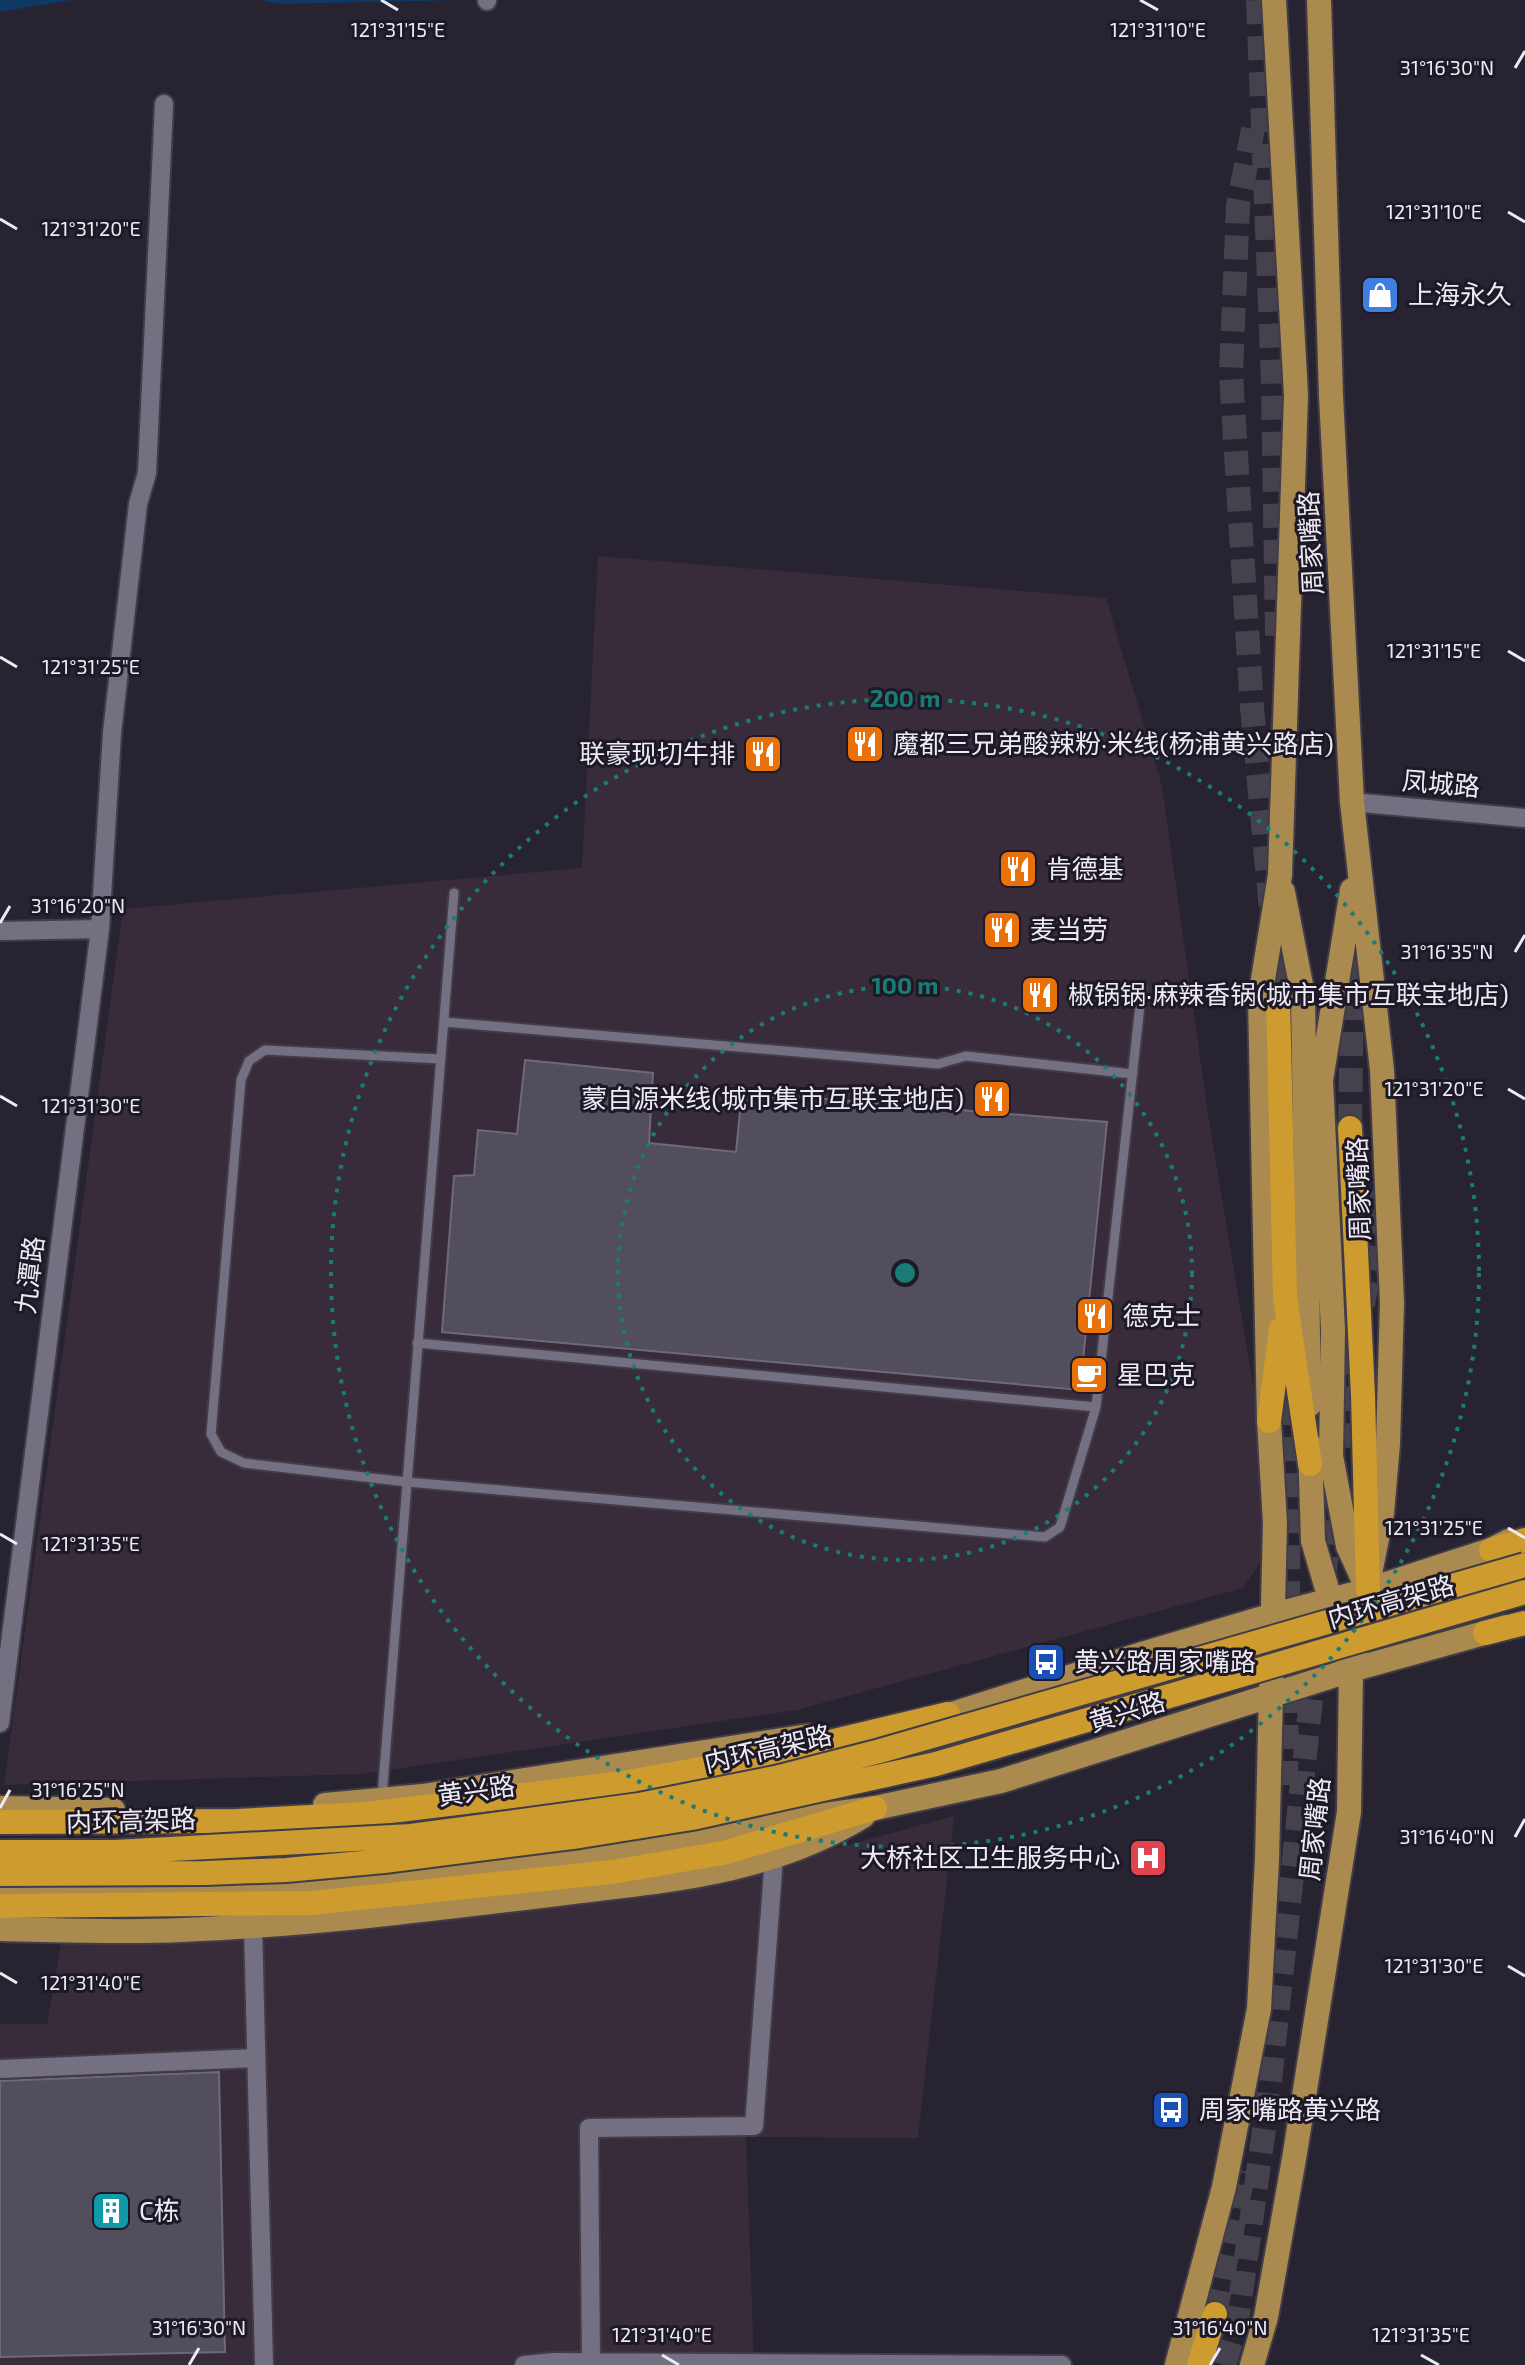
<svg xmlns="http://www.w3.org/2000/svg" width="1525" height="2365" font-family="'Exo 2','Noto Sans SC',sans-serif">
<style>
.commercial{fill:#382c3a}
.water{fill:#0f3865}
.building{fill:#534e5d;stroke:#6e6979;stroke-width:2}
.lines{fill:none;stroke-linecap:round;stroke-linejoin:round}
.highway-tunnel{stroke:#45414d;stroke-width:24;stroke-dasharray:24 12;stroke-linecap:butt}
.lane-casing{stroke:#413d48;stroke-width:13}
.street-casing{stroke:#413d48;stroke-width:22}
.primary-casing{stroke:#413d48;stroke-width:28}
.highway-casing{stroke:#413d48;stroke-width:28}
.lane{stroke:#757081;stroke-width:9}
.street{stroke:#757081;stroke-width:18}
.primary{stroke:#aa8a4f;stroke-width:24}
.highway{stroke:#cd9b2e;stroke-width:24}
.highway-bridge-casing{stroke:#413d48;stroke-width:28;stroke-linecap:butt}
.highway-bridge{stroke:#cd9b2e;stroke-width:24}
.ticks{fill:none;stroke:#edeaf4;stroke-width:3}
.ring{fill:none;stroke:#1a7c75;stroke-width:4;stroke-dasharray:4 8}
.labels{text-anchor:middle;stroke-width:6;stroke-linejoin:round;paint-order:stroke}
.poi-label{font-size:26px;fill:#edeaf4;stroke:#1e1927;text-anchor:start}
.street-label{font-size:26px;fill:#edeaf4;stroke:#1e1927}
.ticks-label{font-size:20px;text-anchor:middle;fill:#edeaf4;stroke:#1e1927;stroke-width:6;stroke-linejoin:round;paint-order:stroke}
.centre{fill:#1a7c75;stroke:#1e1927;stroke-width:4}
.ring-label{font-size:24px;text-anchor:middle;font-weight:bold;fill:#1a7c75;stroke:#1e1927;stroke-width:6;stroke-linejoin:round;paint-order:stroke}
</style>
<rect width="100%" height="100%" fill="#272330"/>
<!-- commercial -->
<path class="commercial" d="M598,556L1106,598L1162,786L1208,1114L1278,1536L1243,1588L797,1710L362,1774L4,1785L123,909L582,868Z
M954,1816L918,2138L746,2137L754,2365H0V2024H47L62,1938L763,1868Z"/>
<!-- water -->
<path class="water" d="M0,0H72L0,12Z
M261,0H463L279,4Z"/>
<!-- building -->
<path class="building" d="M525,1060L653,1073L649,1143L736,1152L742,1092L1107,1122L1080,1390L442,1332L454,1176L474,1175L478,1130L517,1134Z
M219,2072L225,2352L0,2357V2081Z"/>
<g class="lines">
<!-- highway-tunnel -->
<path class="highway-tunnel" d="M1258,0L1273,383L1277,637
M1253,129L1238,206L1231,374L1252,708L1271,910
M1282,922L1284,1017
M1350,1128L1353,926
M1363,1305L1376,1234L1379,1191
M1338,1446L1356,1349
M1286,1785L1290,1386
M1215,2314L1244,2171
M1224,2365L1237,2322L1267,2108L1334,1487"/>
<defs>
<path id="lane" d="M444,1022L938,1064L966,1056L1133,1074
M440,1059L265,1050L249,1061L241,1080L211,1434L221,1452L244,1463L407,1482L1045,1537L1060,1527L1096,1407L1142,987
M417,1343L1096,1407
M382,1797L454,893"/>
<path id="street" d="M487,0V1
M1352,802L1525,818
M0,931L100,929
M0,1723L100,929L112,733L138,504L147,473L164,104
M253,1926L264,2365
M0,2069L256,2058
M591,2362L589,2128L754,2126L774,1857
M524,2365L554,2362L1062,2365"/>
<path id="primary" d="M1352,890L1321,1080L1333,1330L1331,1456L1348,1546L1368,1590
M1283,892L1303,995L1309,1405
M1310,1446L1313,1541L1349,1664
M930,1721L1142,1654L1273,1615L1368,1590L1491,1550L1509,1541
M325,1805L423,1796L808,1736
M0,1808L113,1810
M0,1890L148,1891L289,1886L595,1858L774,1822L875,1808L1001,1781L1351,1670L1506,1627
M0,1929C60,1930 121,1933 182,1930C305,1925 427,1910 549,1895C659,1881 765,1876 863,1816
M1177,2365L1224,2187L1259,2009L1267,1860L1275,1523L1269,1421L1260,998L1280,875L1296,395L1274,0
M1252,2365L1266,2317L1295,2153L1349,1812L1351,1670L1382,1513L1388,1444L1392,1303L1382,1070L1352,802L1331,396L1319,0"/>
<path id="highway" d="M1278,997L1285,1298L1310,1464
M1350,1128L1363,1395L1368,1590
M1269,1421L1281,1329
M1491,1550L1525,1540
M1485,1633L1525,1623
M0,1822L237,1821L366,1814L622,1783L762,1758L948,1714
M0,1906L311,1903L612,1872L723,1853L875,1808
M1199,2365L1215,2314"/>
</defs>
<!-- lane casing -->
<use href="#lane" class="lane-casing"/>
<!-- street casing -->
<use href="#street" class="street-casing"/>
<!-- primary casing -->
<use href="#primary" class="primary-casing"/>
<!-- highway casing -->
<use href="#highway" class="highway-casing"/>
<!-- lane -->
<use href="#lane" class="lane"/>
<!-- street -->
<use href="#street" class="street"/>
<!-- primary -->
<use href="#primary" class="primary"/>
<!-- highway -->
<use href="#highway" class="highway"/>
<defs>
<path id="highway-bridge" d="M0,1852H115L411,1836L639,1805L775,1778L880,1751L1525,1565
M0,1874L205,1873L286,1870L384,1861L580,1836L692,1818L936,1764L1525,1592"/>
</defs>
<!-- highway-bridge casing -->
<use href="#highway-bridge" class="highway-bridge-casing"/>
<!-- highway-bridge -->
<use href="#highway-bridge" class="highway-bridge"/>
</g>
<!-- ticks -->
<path class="ticks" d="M381,0L398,10M1140,0L1158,10M1515,68L1525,51M1508,212L1525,222M0,219L17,229M1508,651L1525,661M0,657L17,667M0,923L10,906M1515,952L1525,935M1508,1089L1525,1099M0,1096L17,1106M1508,1528L1525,1538M0,1534L17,1544M0,1808L10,1790M1515,1837L1525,1819M1508,1966L1525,1976M0,1973L17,1983M662,2355L679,2365M1421,2355L1439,2365M189,2365L199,2348M1210,2365L1220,2348"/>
<!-- distance rings -->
<g class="ring">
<circle cx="905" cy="1273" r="287"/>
<circle cx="905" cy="1273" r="574"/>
</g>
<!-- icons -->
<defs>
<symbol id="shop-square" viewBox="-11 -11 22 22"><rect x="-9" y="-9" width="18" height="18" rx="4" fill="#3f7fe0" stroke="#1e1927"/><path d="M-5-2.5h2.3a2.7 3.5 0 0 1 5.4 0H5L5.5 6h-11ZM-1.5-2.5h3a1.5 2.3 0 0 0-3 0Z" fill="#fff"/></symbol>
<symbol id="restaurant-square" viewBox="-11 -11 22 22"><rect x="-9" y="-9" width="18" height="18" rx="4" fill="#e8710a" stroke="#1e1927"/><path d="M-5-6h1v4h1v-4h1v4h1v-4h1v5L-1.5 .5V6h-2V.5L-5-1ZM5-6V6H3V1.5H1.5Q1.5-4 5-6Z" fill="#fff"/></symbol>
<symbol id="cafe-square" viewBox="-11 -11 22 22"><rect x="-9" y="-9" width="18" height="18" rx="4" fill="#e8710a" stroke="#1e1927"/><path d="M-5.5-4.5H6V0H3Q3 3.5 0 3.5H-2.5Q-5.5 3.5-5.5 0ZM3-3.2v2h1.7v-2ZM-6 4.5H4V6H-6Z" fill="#fff"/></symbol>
<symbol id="bus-square" viewBox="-11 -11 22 22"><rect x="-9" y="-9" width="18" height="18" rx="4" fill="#1a4fb4" stroke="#1e1927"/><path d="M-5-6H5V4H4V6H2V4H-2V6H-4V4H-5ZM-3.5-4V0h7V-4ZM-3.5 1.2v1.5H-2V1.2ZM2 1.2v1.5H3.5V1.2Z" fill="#fff"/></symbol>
<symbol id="hospital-square" viewBox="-11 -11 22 22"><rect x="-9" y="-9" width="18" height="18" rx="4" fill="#e0444e" stroke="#1e1927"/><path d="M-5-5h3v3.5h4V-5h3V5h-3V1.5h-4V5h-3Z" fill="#fff"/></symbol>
<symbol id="building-square" viewBox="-11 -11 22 22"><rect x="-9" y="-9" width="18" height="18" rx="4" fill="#0f9aa8" stroke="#1e1927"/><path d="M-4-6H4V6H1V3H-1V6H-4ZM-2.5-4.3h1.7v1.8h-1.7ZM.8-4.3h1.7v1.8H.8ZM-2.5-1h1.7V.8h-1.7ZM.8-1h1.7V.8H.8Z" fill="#fff"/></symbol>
</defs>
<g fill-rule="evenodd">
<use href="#shop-square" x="1358" y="273" width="44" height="44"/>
<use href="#restaurant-square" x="843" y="722" width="44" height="44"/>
<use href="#restaurant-square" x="741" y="732" width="44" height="44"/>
<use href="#restaurant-square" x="996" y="847" width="44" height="44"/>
<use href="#restaurant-square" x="980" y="908" width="44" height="44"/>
<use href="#restaurant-square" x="1018" y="973" width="44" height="44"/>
<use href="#restaurant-square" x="970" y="1077" width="44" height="44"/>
<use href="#restaurant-square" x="1073" y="1294" width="44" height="44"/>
<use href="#cafe-square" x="1067" y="1353" width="44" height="44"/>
<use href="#bus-square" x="1024" y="1640" width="44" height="44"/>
<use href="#hospital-square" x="1126" y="1836" width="44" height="44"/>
<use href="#bus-square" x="1149" y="2088" width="44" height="44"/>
<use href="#building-square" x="89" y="2189" width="44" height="44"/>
</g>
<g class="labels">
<!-- poi labels -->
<g class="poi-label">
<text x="1408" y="304">上海永久</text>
<text x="893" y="753">魔都三兄弟酸辣粉·米线(杨浦黄兴路店)</text>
<text x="735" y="763" text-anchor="end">联豪现切牛排</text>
<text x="1046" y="878">肯德基</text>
<text x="1030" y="939">麦当劳</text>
<text x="1068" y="1004">椒锅锅·麻辣香锅(城市集市互联宝地店)</text>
<text x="964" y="1108" text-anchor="end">蒙自源米线(城市集市互联宝地店)</text>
<text x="1123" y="1325">德克士</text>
<text x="1117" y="1384">星巴克</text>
<text x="1074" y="1671">黄兴路周家嘴路</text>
<text x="1120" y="1867" text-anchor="end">大桥社区卫生服务中心</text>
<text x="1199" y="2119">周家嘴路黄兴路</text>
<text x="139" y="2220">C栋</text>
</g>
<!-- street labels -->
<g class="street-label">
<text transform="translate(1311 543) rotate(-93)" y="9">周家嘴路</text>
<text transform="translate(1441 784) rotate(5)" y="9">凤城路</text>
<text transform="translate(1359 1189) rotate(-92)" y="9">周家嘴路</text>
<text transform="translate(30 1275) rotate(-83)" y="9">九潭路</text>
<text transform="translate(1391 1602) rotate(-16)" y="9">内环高架路</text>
<text transform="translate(1127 1712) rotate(-17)" y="9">黄兴路</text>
<text transform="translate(768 1749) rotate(-13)" y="9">内环高架路</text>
<text transform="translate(476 1791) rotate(-8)" y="9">黄兴路</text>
<text transform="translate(131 1821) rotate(-2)" y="9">内环高架路</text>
<text transform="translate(1315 1829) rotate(-84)" y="9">周家嘴路</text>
</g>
</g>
<g class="ticks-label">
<text x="398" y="37">121°31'15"E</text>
<text x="1158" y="37">121°31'10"E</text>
<text x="1447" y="75">31°16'30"N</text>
<text x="1434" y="219">121°31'10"E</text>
<text x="91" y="236">121°31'20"E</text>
<text x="1434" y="658">121°31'15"E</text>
<text x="91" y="674">121°31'25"E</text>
<text x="78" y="913">31°16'20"N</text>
<text x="1447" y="959">31°16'35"N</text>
<text x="1434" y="1096">121°31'20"E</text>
<text x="91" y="1113">121°31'30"E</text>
<text x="1434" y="1535">121°31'25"E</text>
<text x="91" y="1551">121°31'35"E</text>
<text x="78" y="1797">31°16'25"N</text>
<text x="1447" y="1844">31°16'40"N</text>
<text x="1434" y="1973">121°31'30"E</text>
<text x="91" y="1990">121°31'40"E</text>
<text x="199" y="2335">31°16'30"N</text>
<text x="1220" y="2335">31°16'40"N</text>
<text x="662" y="2342">121°31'40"E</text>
<text x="1421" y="2342">121°31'35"E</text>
</g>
<circle cx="905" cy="1273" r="12" class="centre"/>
<g class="ring-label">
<text x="905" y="707">200 m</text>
<text x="905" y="994">100 m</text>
</g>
</svg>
